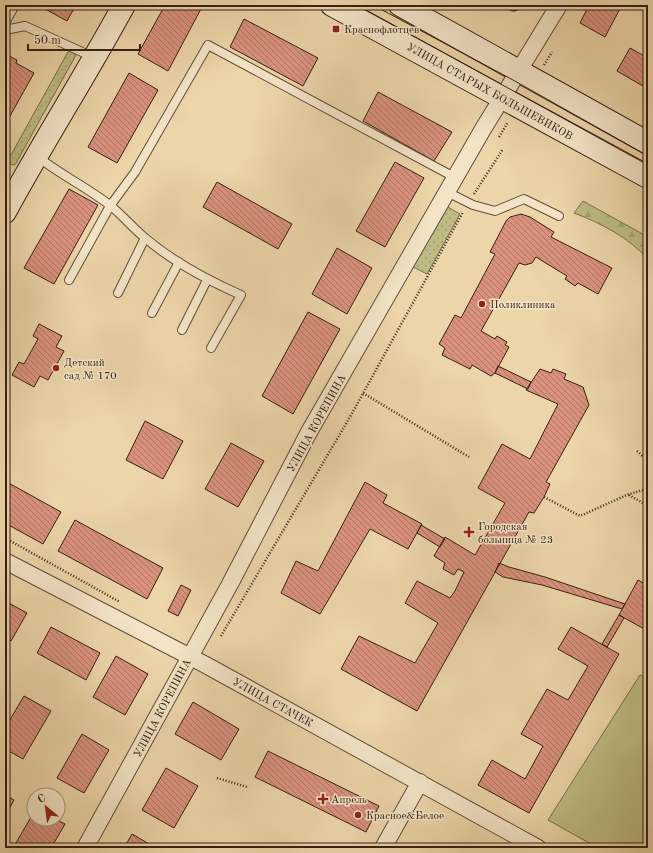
<svg xmlns="http://www.w3.org/2000/svg" width="653" height="853" font-family="'Old Standard TT',serif">
<style>
.grass{fill:url(#grass-dots);stroke:#7a6e4c}
.forest{fill:url(#forest-firs);stroke:#7a6e4c}
.green{fill:#bebc84;stroke:#7a6e4c}
.building{fill:url(#building-back-hatch);stroke:#362014}
.lines{fill:none;stroke-linecap:round;stroke-linejoin:round}
.lane-casing{stroke:#644d39;stroke-width:10}
.street-casing{stroke:#644d39;stroke-width:18}
.secondary-casing{stroke:#362014;stroke-width:24}
.path{stroke:#362014;stroke-width:2.5;stroke-dasharray:1 2;stroke-linecap:butt}
.lane{stroke:#f3e4c7;stroke-width:8}
.street{stroke:#f3e4c7;stroke-width:16}
.secondary{stroke:#f3e4c7;stroke-width:22}
.tram{stroke:#362014;stroke-width:1}
.poi-dot{fill:#8f2418;stroke:#f3e4c7;stroke-width:1.5}
.labels{text-anchor:middle;stroke-width:3;stroke-linejoin:round;paint-order:stroke}
.poi-label{font-size:11px;fill:#362014;stroke:#f3e4c7;text-anchor:start}
.street-label{font-size:11px;fill:#362014;stroke:#f3e4c7}
</style>
<defs>
<pattern id="grass-dots" width="8" height="8" patternUnits="userSpaceOnUse"><rect width="8" height="8" fill="#bebc84"/><path d="M2 2h.1M6 6h.1" fill="none" stroke="#a4a171" stroke-width="1.8" stroke-linecap="round"/></pattern>
<pattern id="forest-firs" width="22" height="20" patternUnits="userSpaceOnUse"><rect width="22" height="20" fill="#bebc84"/><path d="M5 1l3.5 6h-7zM16 11l3.5 6h-7z" fill="#a4a171"/></pattern>
<pattern id="building-back-hatch" width="6" height="6" patternUnits="userSpaceOnUse"><rect width="6" height="6" fill="#d9917e"/><path d="M-1 5l2 2M0 0l6 6M5-1l2 2" fill="none" stroke="#b17666"/></pattern>
</defs>
<rect width="100%" height="100%" fill="#ecd5a9"/>
<filter id="stains"><feTurbulence type="fractalNoise" baseFrequency=".005" numOctaves="4"/><feColorMatrix values="0 0 0 0 .2 0 0 0 0 .09 0 0 0 0 .02 0 0 0 .5 -.17"/></filter>
<radialGradient id="worn" r=".72"><stop offset=".6" stop-color="#630" stop-opacity="0"/><stop offset="1" stop-color="#630" stop-opacity=".3"/></radialGradient>
<!-- grass -->
<path class="grass" d="M69,50L76,55L15,165L6,164Z
M446,206L460,214L427,274L411,266Z"/>
<!-- forest -->
<path class="forest" d="M583,201L648,237V259C629,238 601,223 574,213Z"/>
<!-- green -->
<path class="green" d="M640,675L648,679V848H598L548,820Z"/>
<!-- building -->
<path class="building" d="M38,5H76L67,21Z
M165,5H203L168,71L138,54Z
M500,5H513L515,11H512Z
M513,5H522L520,9L515,11Z
M589,5H622L605,37L580,23Z
M244,19L318,58L303,86L230,47Z
M630,48L648,58V89L617,71Z
M5,54L17,60L16,63L34,73L5,125Z
M129,73L158,90L117,163L88,147Z
M378,92L452,132L434,161L363,121Z
M395,162L424,178L385,247L356,231Z
M217,182L292,224L278,249L203,207Z
M69,189L98,205L54,284L24,268Z
M521,214L530,217L554,232L551,237L612,268L598,294L578,283L575,286L565,279L567,276L536,257L532,263L525,265L519,263L481,331L495,339L497,336L507,342L505,345L509,347L495,373L491,376L472,365L470,369L442,355L445,348L439,344L455,315L461,318L495,254L490,252L506,221L510,217Z
M337,248L372,268L347,314L312,294Z
M308,312L340,329L293,414L262,396Z
M39,324L62,336L56,347L64,351L48,380L40,376L34,387L12,375L19,362L24,364L38,339L33,336Z
M498,366L531,382L528,389L495,373Z
M540,369L551,373L553,369L566,374L564,379L583,387L589,405L546,482L550,484L544,497L534,513L529,512L417,711L341,669L359,636L415,663L438,623L405,603L417,581L450,598L455,591L464,572L458,569L454,575L443,569L445,563L434,556L445,537L475,555L505,503L478,488L502,444L530,459L558,404L526,390Z
M145,421L183,441L163,479L126,460Z
M231,443L264,461L238,507L205,489Z
M5,481L61,512L43,544L5,523Z
M365,482L387,495L383,503L422,524L408,549L370,529L320,614L281,593L296,561L318,571Z
M75,520L163,568L147,599L58,551Z
M421,525L445,539L440,547L417,533Z
M499,563L509,567L545,577L625,604L622,609L542,585L503,577L495,572Z
M638,580L648,586V631L619,615Z
M181,585L191,590L178,616L168,611Z
M5,601L27,613L11,641L5,637Z
M619,615L624,618L607,647L602,644Z
M51,627L100,653L86,680L37,653Z
M571,627L619,654L529,813L478,785L492,760L525,779L543,746L521,734L547,689L568,700L588,666L558,649Z
M116,656L148,674L125,715L93,697Z
M24,696L51,711L23,759L5,749V728Z
M193,702L239,729L221,760L175,734Z
M82,734L109,750L84,793L57,778Z
M268,751L379,806L366,832L255,777Z
M166,768L198,786L174,828L142,810Z
M5,795L14,800L5,816Z
M34,812V819H55L65,824L51,848H13Z
M132,834L156,848H124Z"/>
<g class="lines">
<defs>
<path id="lane" d="M5,23L15,5
M5,30L25,26L93,57
M38,157C61,175 88,188 111,206C123,216 133,228 144,237C173,262 207,280 241,295L211,348
M447,192L473,205L495,211L524,199L559,216
M69,280L110,206L135,172L208,45L456,178
M118,293L145,238
M152,313L179,262
M182,330L207,280"/>
<path id="street" d="M5,561L204,664L538,848
M85,848L230,584L309,432L483,129L559,5
M383,848L420,782"/>
<path id="secondary" d="M332,5L648,177
M400,5L648,143
M5,212C43,142 86,75 124,5"/>
</defs>
<!-- lane casing -->
<use href="#lane" class="lane-casing"/>
<!-- street casing -->
<use href="#street" class="street-casing"/>
<!-- secondary casing -->
<use href="#secondary" class="secondary-casing"/>
<!-- path -->
<path class="path" d="M544,65L552,52
M499,137L508,122
M474,194L503,149
M363,393L469,457
M637,451L648,461
M629,495L648,506
M544,497L580,516L629,494L648,489
M5,538L120,602
M221,636L350,417L463,212
M217,778L247,787"/>
<!-- lane -->
<use href="#lane" class="lane"/>
<!-- street -->
<use href="#street" class="street"/>
<!-- secondary -->
<use href="#secondary" class="secondary"/>
<!-- tram -->
<path class="tram" d="M357,5L648,165
M373,5L513,80L648,156"/>
</g>
<!-- markers -->
<g class="poi-dot">
<rect x="332" y="25" width="8" height="8" rx="2"/>
<circle cx="482" cy="304" r="4"/>
<circle cx="56" cy="368" r="4"/>
<path d="M467 526h4v4h4v4h-4v4h-4v-4h-4v-4h4z"/>
<path d="M321 793h4v4h4v4h-4v4h-4v-4h-4v-4h4z"/>
<circle cx="358" cy="815" r="4"/>
</g>
<g class="labels">
<!-- poi labels -->
<g class="poi-label">
<text x="344" y="33">Краснофлотцев</text>
<text x="490" y="308">Поликлиника</text>
<text x="64" y="366">Детский<tspan x="64" dy="13">сад № 170</tspan></text>
<text x="478" y="530">Городская<tspan x="478" dy="13">больница № 23</tspan></text>
<text x="331" y="803">Апрель</text>
<text x="366" y="819">Красное&amp;Белое</text>
</g>
<!-- street labels -->
<g class="street-label">
<text transform="translate(490 91) rotate(29)" y="4">УЛИЦА СТАРЫХ БОЛЬШЕВИКОВ</text>
<text transform="translate(316 423) rotate(-61)" y="4">УЛИЦА КОРЕПИНА</text>
<text transform="translate(273 702) rotate(29)" y="4">УЛИЦА СТАЧЕК</text>
<text transform="translate(162 708) rotate(-62)" y="4">УЛИЦА КОРЕПИНА</text>
</g>
</g>
<!-- margin -->
<rect width="653" height="853" fill="none" stroke="#ecd5a9" stroke-width="20"/>
<rect x="6" y="6" width="641" height="841" fill="none" stroke="#362014" stroke-width="2"/>
<rect x="10" y="10" width="633" height="833" fill="none" stroke="#362014"/>
<!-- north arrow -->
<g transform="translate(46 807) rotate(331)"><circle r="19" fill="#f3e4c7" stroke="#a7967f"/>
<path d="M0-3L7 15L0 10L-7 15Z" fill="#8f2418"/>
<text y="-6" font-size="11" font-weight="bold" text-anchor="middle" fill="#362014">С</text>
</g>
<!-- scale -->
<path d="M28 44v6h112v-6" fill="none" stroke="#362014" stroke-width="2"/>
<text x="34" y="44" font-size="12" fill="#362014" stroke="#f3e4c7" stroke-width="3" paint-order="stroke">50 m</text>
<rect width="100%" height="100%" filter="url(#stains)"/>
<rect width="100%" height="100%" fill="url(#worn)"/>
</svg>
